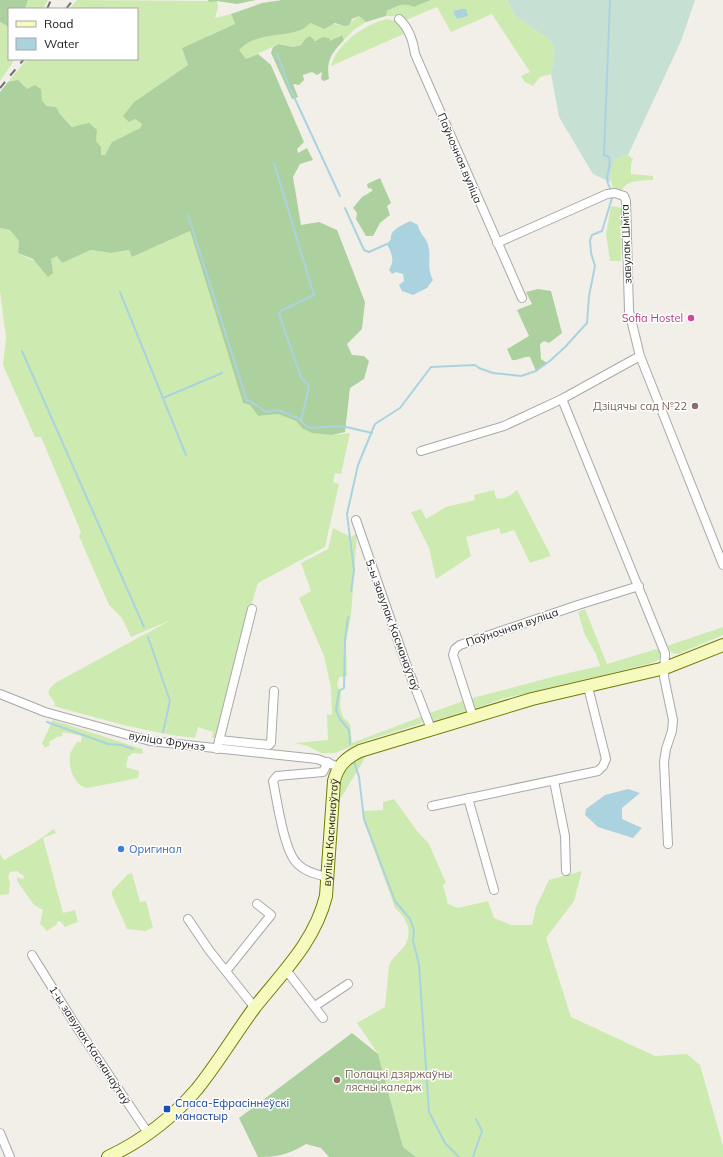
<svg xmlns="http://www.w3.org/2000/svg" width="723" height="1157" font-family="Mulish,sans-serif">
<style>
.grass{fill:#cdebb0}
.forest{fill:#add19e}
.wetland{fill:#c6e0d4}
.water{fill:#aad3df}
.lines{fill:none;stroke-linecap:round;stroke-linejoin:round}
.stream{stroke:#aad3df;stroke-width:2}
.street-casing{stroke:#a9a9a9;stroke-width:10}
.secondary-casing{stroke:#707d05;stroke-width:14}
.street{stroke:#fff;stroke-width:8}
.secondary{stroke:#f7fabf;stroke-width:12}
.rail{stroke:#707070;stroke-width:2;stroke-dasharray:8 8;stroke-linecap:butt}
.hotel-dot{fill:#d1479c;stroke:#fff;stroke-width:1.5}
.education-dot{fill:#8d6e63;stroke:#fff;stroke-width:1.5}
.shop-dot{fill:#3f7fe0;stroke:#fff;stroke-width:1.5}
.transit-dot{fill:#1a4fb4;stroke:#fff;stroke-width:1.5}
.labels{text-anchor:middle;stroke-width:3;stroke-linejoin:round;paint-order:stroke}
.street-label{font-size:11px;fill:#222;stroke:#fff}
.hotel-label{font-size:11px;fill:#b23c85;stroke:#fff;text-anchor:end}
.education-label{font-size:11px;fill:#785e54;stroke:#fff;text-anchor:end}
.shop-label{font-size:11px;fill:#366cbe;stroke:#fff;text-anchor:start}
.transit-label{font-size:11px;fill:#164399;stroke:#fff;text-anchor:start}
</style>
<rect width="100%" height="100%" fill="#f2efe9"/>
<!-- grass -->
<path class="grass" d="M28,0H48L43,9H25Z
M77,0L217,1L218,7L215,18L231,14L235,24L182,48L188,65L134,102L135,119L142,124L140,128L112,142L106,155H101L60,114L56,107L47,106L27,89L8,82L27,59H137V9H69Z
M431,0H507L515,16L550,40L555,50L551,74L540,77L533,86L525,82L521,76L530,72L492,14L451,32L437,7L406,20L399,16H386L387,11C396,6 404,2 414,7Z
M359,16L366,22L355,29L344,40L341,35L330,42L305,39L301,45L293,47L279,44L246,59L238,50C253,34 281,36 300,30C305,29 308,23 313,23C324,22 334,23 344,26Z
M387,19L397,21L406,33L331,66C337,43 365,24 387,19Z
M0,22L9,27V59H15L0,81Z
M628,155L633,159L631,164V174L653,176V180C642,181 628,179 622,190H613C610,174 609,176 615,159Z
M611,206L623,208L621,261H610L606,234Z
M0,228L10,230L19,241L18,253L51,269V259L57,255L62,263L91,250L111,253L129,250L132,257L190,231L243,403L250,405L258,416L278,414L296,421L302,428L332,435L350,433L341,474L335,473L333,482L339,484L325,547L258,583L247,619L217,739L212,738L213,732L198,727L195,738C147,733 101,719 54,706L55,703L48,693L50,688L55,683L171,620L131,637L122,618L109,605L79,536L81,532L41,437H35L3,365L6,338L0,291Z
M494,490L496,498C504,500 511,495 517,490L551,556L530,563L514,530L501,534L499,528L466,537L471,556L436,579L429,548L411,512L421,509L426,519L446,507L475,500L474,495Z
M333,528L351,537L357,533L351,616L346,641L347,676L339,677L337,685L341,692L340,707L343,717L350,724L352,743L423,716L424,721L420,724L368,740L335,753H321L308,746L295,743L328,740L327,714L332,715L331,687L324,656L299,598L311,591L301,563L328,549Z
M585,609L607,664L660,648C666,663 649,663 637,667L502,699L474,709L469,699L560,675L600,666L596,654L585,635L578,612Z
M723,627V635L678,654L672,653L667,646Z
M466,700L468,710L466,711L433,721H431L427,714Z
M53,720L142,749L143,753L141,754L133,753L128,757L126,767L139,771L138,778L88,788C75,787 68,768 70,756C70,751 75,746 77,742H81L82,736L63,732L62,736L57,737L49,742L50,745L45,748L42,743Z
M368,753L339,801C342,773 342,766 368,753Z
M394,799L417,831L429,844L446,883L443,885L448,904L458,908L488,901L494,918L511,925H532L536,907L549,880L582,871L574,901L546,938L571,1017L655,1056L687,1054L700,1065L723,1146V1157H416L403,1147L378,1054L357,1023L385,1007L389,966C392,956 402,952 406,943C413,929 405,917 395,908L363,819V811L383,810V802Z
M54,829L56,833L43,838L63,913L75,910L78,922L65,927L60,921H58L56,925L47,931L40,924L43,910L34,905L17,881V877L22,879L25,877L17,871L10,872L8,877L10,882L9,894L0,895V854L4,860L34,843Z
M132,873L140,902L146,901L153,928L145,931L127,929L112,895V891L128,874Z"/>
<!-- forest -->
<path class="forest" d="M0,0H28L25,9H9V27L0,22Z
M208,0H256L237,4L217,1L209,2Z
M282,0H431L414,7C404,2 396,6 387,11L386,16L366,22L359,16L352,19L349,25L344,26L335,23L324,29L311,23C308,25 304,29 301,30C281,37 254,33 239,50L246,59L258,54L271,65L304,142L297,149L298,153L307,148L313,160L300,164L293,177L301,225L319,222L337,230L365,302L362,329L347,344L352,355L364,356L369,361L364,379L350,388L345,432L332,435L312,433L302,428L296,421L278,414L258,416L250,405L243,403L190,231L132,257L129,250L111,253L91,250L62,263L57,256L51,259L53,273L48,277L33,259L18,253L19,241L10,230L0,228V92L8,82L18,80L27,89L35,85L41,89L42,101L47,106L56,107L60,114L72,127L89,123L97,130L96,141L101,147V155H105L112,142L140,128L142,124L135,119L129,122L123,116L134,102L188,65L182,48L235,24L231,14L262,3Z
M342,35L344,40C331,54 326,60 329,79L324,81L321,79L322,72L317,75L312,72L303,75L304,80L299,85L293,84L298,97L292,99L271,53L273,47L279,44L293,47L301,45L305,39L310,36L315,41L323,37L329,38L330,41Z
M380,178L391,203L387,206L390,215L380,223L373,236H366L356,219L357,213L353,208L362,197L372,191V189L368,188L367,184Z
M538,289L551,291L562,333L549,343L544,341L540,344L541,359L547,363L536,371L530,357C523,356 519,361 512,360L507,349L529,336L517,310L532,304L526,292Z
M352,1033L378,1054L403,1147L416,1157H329L321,1148L306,1144C289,1154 279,1157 258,1157L239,1118Z"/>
<!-- wetland -->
<path class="wetland" d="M507,0H695L681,41L628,155L615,159L611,171L610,182L593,174L559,117L551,74L555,50L550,40L515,16Z"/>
<!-- water -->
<path class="water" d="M461,9H466L468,16L457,19L454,14V11Z
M410,221L418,225C419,232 424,236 427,242C433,257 425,264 433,280L427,288L413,295L402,291L399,285L404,281L403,274L396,272L392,274L389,270C395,259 392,255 387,244L391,239C389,230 403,225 410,221Z
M628,789L640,793L622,808V819L642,828L633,838L598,827L585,815L586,809L605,795Z"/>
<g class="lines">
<!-- stream -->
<path class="stream" d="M610,0L604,155L609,157C613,169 602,175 610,188
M277,53L289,86L340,196
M274,163L314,295L281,311L279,314L301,377L309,386L301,421
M345,208L364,250L369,252L387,244
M188,215L247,401H250L266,412L278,410L298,418L306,426L311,428L342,426L372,433
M120,292L186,455
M22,351L144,627
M163,398L222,373
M351,591L354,570L347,514L358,465L375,424L400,408L431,367L475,365L479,368L493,373L521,376L536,371L551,360L565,347L587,323L589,296L595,266L591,253L590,240L592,235L602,231L612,198
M348,617L345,640L344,688L339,691L336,710L340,719L349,730L350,744
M148,637L170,701L163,732
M47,722L108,744L121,745L133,749
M354,761L359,777L364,819L395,901L410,919L414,930L413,941L419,964L429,1112L445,1143L459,1157
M473,1157L482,1131L476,1119"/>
<defs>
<path id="street" d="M399,19C409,28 413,40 415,54L522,298
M497,243L607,194L615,193L624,196L626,201L629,311L640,356L723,565
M562,399L665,653L664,677L673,720L672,731L666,749L664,762L668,844
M421,451L504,426L562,399L640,356
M356,520L405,661L431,729
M0,694L45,712L150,741L317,759L339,767
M473,717L453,655L455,649L460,645L578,605L639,586
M219,740L269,745L271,743L274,691
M217,749L252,609
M554,781L565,836L566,871
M468,798L494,890
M432,806L598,771L603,766L606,759L588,687
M326,877C316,874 303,871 296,862C284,849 277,801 273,781L277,776L323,772L328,762
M188,919L209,950L255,1008
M32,955L78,1029L148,1133
M286,970L323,1018
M226,971L271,915L257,904
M315,1006L348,984
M0,1133L10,1157"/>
<g id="secondary">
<path id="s1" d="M108,1157C142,1141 173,1117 197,1089C218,1063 235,1034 255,1007C283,972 315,941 326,896L334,781C338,765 346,758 360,751L532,699L665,668L723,645"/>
</g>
</defs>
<!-- street casing -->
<use href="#street" class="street-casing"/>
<!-- secondary casing -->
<use href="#secondary" class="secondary-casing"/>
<!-- street -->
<use href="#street" class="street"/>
<!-- secondary -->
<use href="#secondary" class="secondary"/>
<!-- rail -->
<path class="rail" d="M47,9L51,0
M66,9L73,0
M0,88L24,59"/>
</g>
<!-- markers -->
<circle class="hotel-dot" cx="691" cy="318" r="4"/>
<g class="education-dot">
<circle cx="695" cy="406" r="4"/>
<circle cx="337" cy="1080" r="4"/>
</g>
<circle class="shop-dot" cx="121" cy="849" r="4"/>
<rect class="transit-dot" x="163" y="1105" width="8" height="8" rx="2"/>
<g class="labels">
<!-- street labels -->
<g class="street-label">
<text transform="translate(460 158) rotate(67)" y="4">Паўночная вуліца</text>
<text transform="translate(626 244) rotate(-92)" y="4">завулак Шміта</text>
<text transform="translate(393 625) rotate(70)" y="4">5-ы завулак Касманаўтаў</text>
<text transform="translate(512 627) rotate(-19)" y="4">Паўночная вуліца</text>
<text transform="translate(167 741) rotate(9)" y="4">вуліца Фрунзэ</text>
<text dy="4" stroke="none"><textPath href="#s1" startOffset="410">вуліца Касманаўтаў</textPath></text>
<text transform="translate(90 1045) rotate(57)" y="4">1-ы завулак Касманаўтаў</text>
</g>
<!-- hotel labels -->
<g class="hotel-label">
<text x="683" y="322">Sofia Hostel</text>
</g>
<!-- education labels -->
<g class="education-label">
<text x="687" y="410">Дзіцячы сад №22</text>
<text x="345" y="1078" text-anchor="start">Полацкі дзяржаўны<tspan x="345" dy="13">лясны каледж</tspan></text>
</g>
<!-- shop labels -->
<g class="shop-label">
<text x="129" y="853">Оригинал</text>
</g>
<!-- transit labels -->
<g class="transit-label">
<text x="175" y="1107">Спаса-Ефрасіннеўскі<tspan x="175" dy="13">манастыр</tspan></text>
</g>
</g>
<!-- legend -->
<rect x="8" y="8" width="130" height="52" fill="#ffffff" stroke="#a7a7a7"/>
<rect x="16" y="21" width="20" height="6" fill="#f7fabf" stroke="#a7a7a7"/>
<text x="44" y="28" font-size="12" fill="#222222">Road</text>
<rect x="16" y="38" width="20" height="12" fill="#aad3df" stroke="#a7a7a7"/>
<text x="44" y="48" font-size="12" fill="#222222">Water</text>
</svg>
